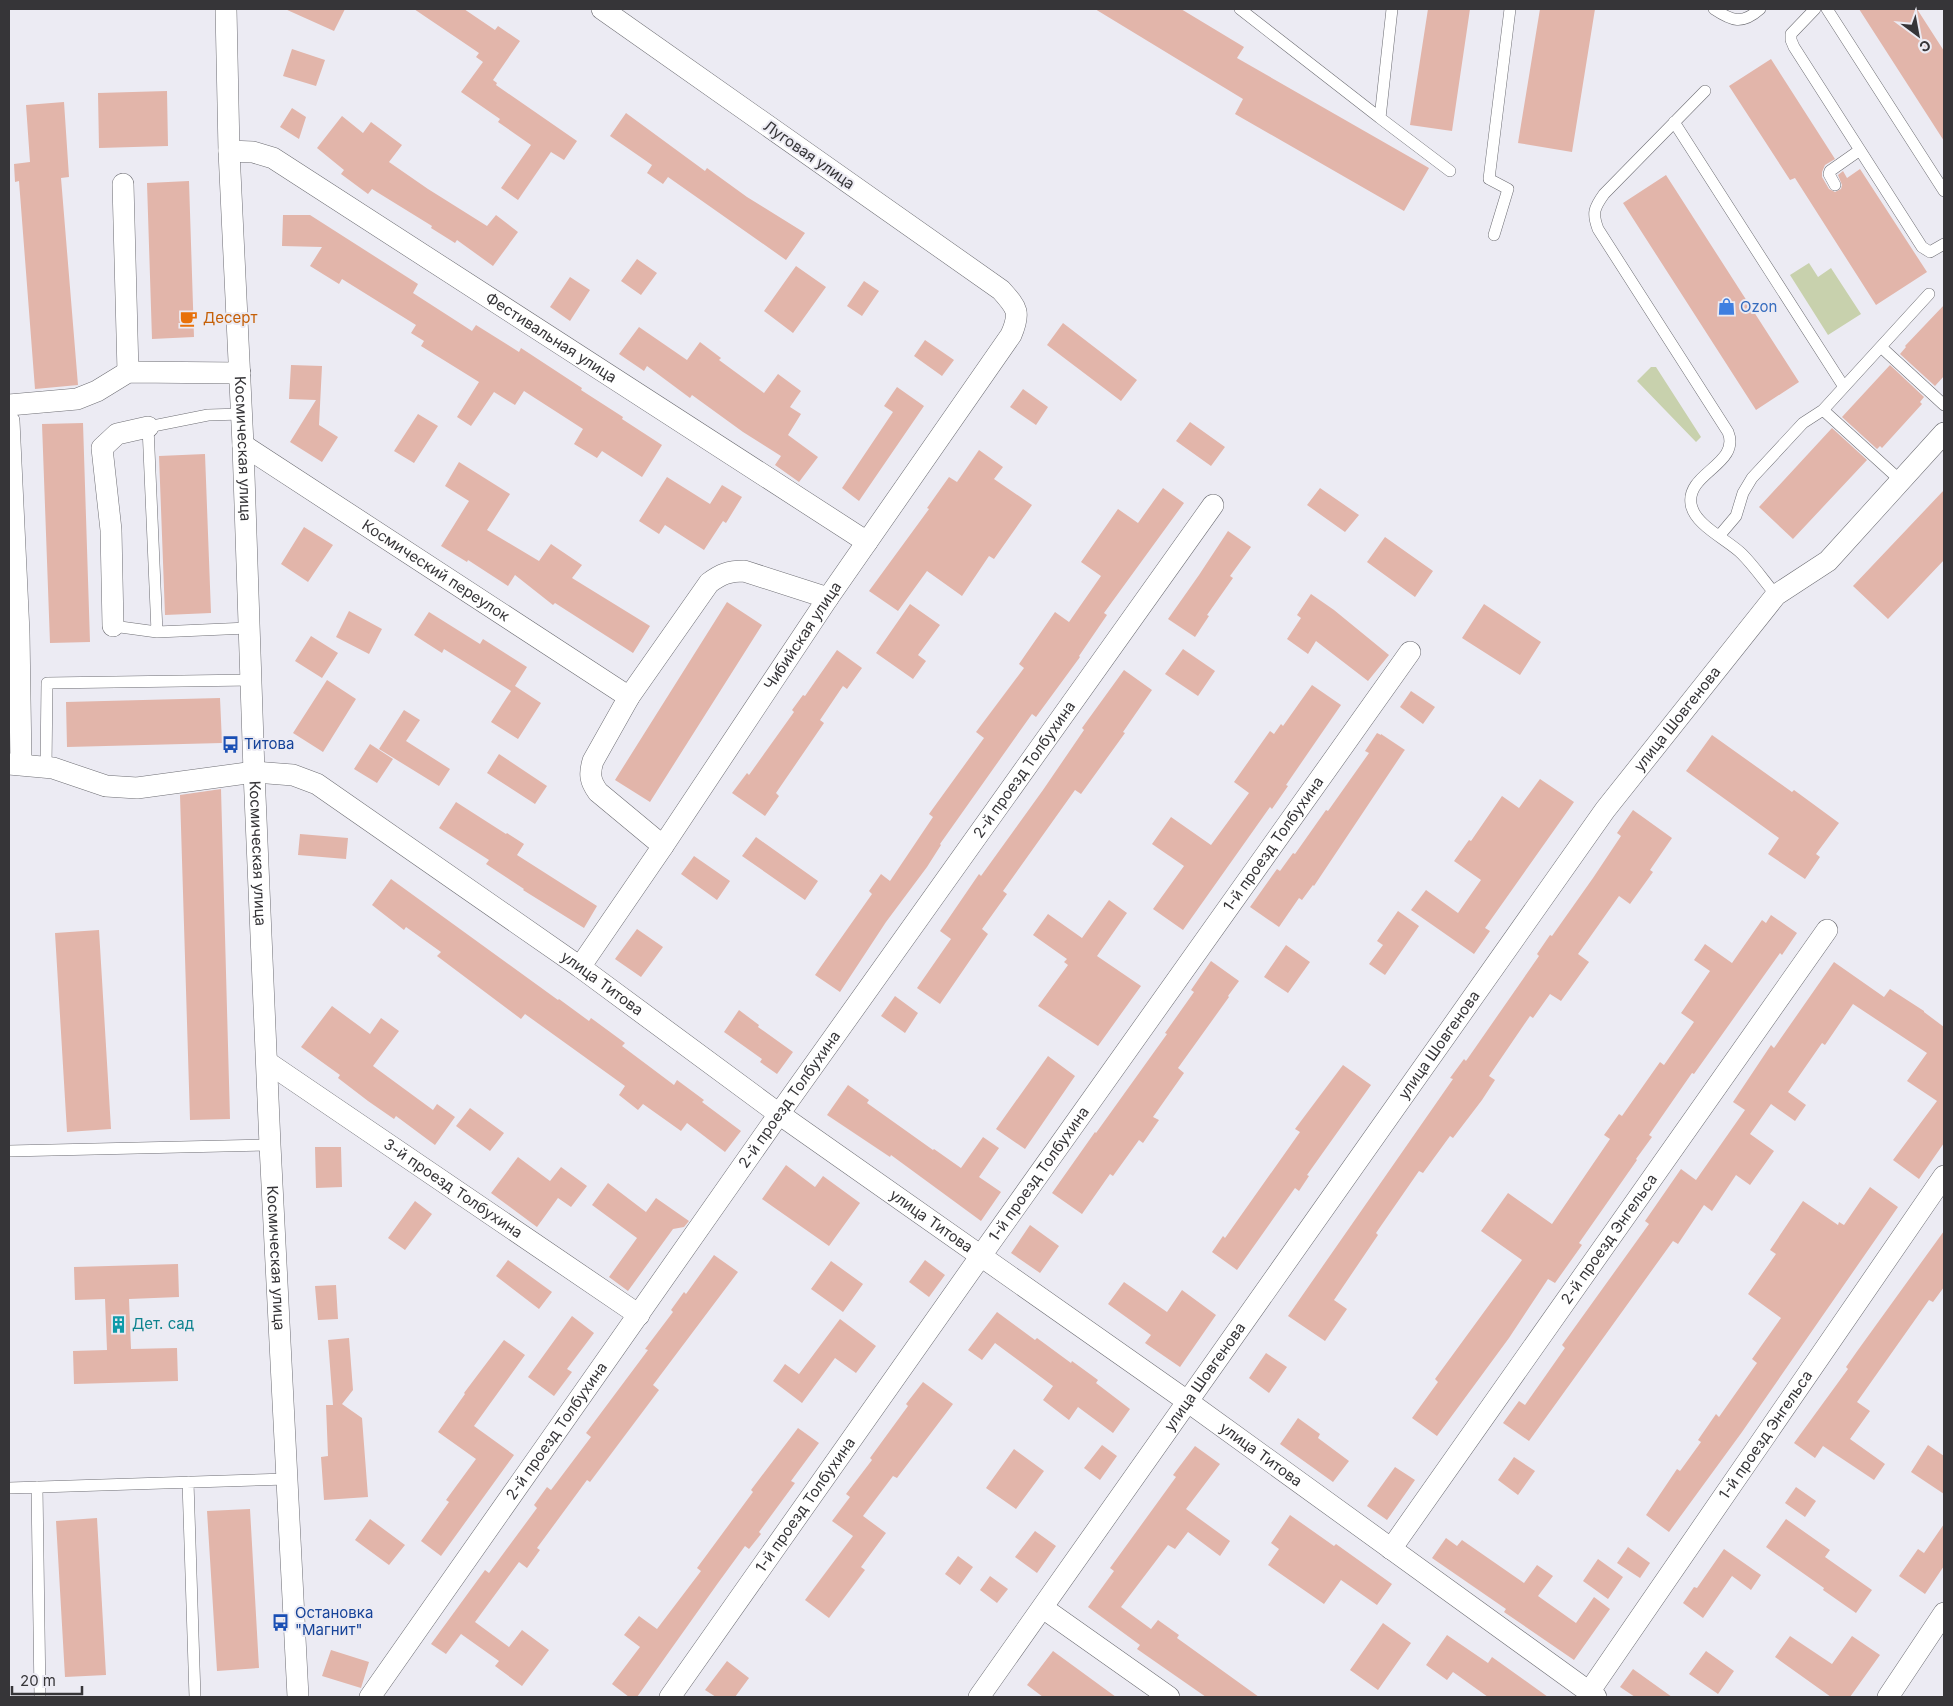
<svg xmlns="http://www.w3.org/2000/svg" width="1953" height="1706" font-family="Inter,sans-serif">
<style>
.green{fill:#c8d1ad}
.building{fill:#e2b5aa}
.lines{fill:none;stroke-linecap:round;stroke-linejoin:round}
.service-casing{stroke:#6e6e74;stroke-width:12}
.minor-casing{stroke:#6e6e74;stroke-width:22}
.service{stroke:#fff;stroke-width:11}
.minor{stroke:#fff;stroke-width:21}
.labels{text-anchor:middle;stroke-width:4;stroke-linejoin:round;paint-order:stroke}
.street-label{font-size:15px;fill:#363538;stroke:#ecebf3}
.shop-label{font-size:15px;fill:#366cbe;stroke:#ecebf3;text-anchor:start}
.food-label{font-size:15px;fill:#c56008;stroke:#ecebf3;text-anchor:start}
.transit-label{font-size:15px;fill:#164399;stroke:#ecebf3;text-anchor:start}
.culture-label{font-size:15px;fill:#0d838f;stroke:#ecebf3;text-anchor:start}
</style>
<rect width="100%" height="100%" fill="#ecebf3"/>
<!-- green -->
<path class="green" d="M1809,263L1818,277L1831,268L1861,314L1828,335L1790,275Z
M1651,367H1656L1701,437L1696,442L1637,381Z"/>
<!-- building -->
<path class="building" d="M285,9H345L334,31Z
M414,9H464L495,30L498,26L520,41L493,80L497,83L496,85L577,141L564,160L551,152L518,200L501,188L531,145L498,122L500,119L461,92L483,62L476,57L479,53Z
M1095,9H1181L1244,47L1237,58L1429,168L1404,211L1235,114L1243,99Z
M1428,9H1470L1452,131L1410,125Z
M1540,9H1595L1572,152L1518,143Z
M1859,9H1917L1944,51V141Z
M292,49L325,60L316,86L283,76Z
M1771,59L1835,159L1825,165L1822,172V177L1829,189L1835,192L1841,189L1842,185L1838,175L1843,171L1847,178L1860,169L1927,272L1876,305L1795,178L1790,180L1729,86Z
M167,91L168,146L99,148L98,93Z
M64,102L69,177L61,178L78,385L35,389L19,181L15,182L14,164L30,162L26,105Z
M292,108L306,117L299,139L280,127Z
M626,113L705,171L707,168L747,197L805,233L786,260L668,177L663,184L647,173L652,165L610,136Z
M342,116L363,133L371,122L402,145L389,162L428,189L487,226L496,215L518,232L493,266L457,240L455,243L431,228L432,226L372,189L368,194L341,174L344,170L317,148Z
M1666,175L1799,382L1756,410L1623,203Z
M189,181L194,337L152,339L147,183Z
M283,215H310L418,284L413,293L472,331L476,325L519,352L521,348L582,388L581,390L623,417L622,419L662,445L642,477L602,451L597,458L574,444L583,429L524,391L515,405L494,392L471,426L457,417L479,382L421,346L424,341L411,333L416,325L342,279L339,284L310,266L322,247L282,246Z
M637,259L657,273L641,295L621,281Z
M796,266L826,287L793,333L764,311Z
M570,277L590,290L570,321L550,307Z
M864,281L879,291L862,316L847,306Z
M1944,305V376L1935,386L1900,354L1906,347L1905,346Z
M1063,323L1137,380L1121,401L1047,345Z
M639,327L687,360L700,342L721,358L719,360L764,393L778,374L801,391L790,407L801,414L788,435L818,457L799,482L775,465L781,456L743,432L692,395L690,398L647,366L644,371L619,354Z
M925,340L954,360L942,376L914,356Z
M291,365L322,366L319,425L338,437L322,462L290,442L316,400L289,399Z
M1890,365L1924,397L1920,402L1922,404L1882,448L1880,446L1877,449L1842,417Z
M897,387L924,406L859,501L842,488L893,412L884,406Z
M1023,389L1048,407L1036,425L1010,407Z
M418,414L438,426L414,463L394,451Z
M1190,422L1225,447L1211,466L1176,441Z
M83,423L90,642L50,643L42,424Z
M1832,428L1867,460L1793,539L1759,507Z
M979,450L1003,467L994,479L1032,505L994,559L989,556L962,596L927,571L898,611L869,591L929,509L927,508L949,477L957,482Z
M205,454L211,613L165,615L159,456Z
M459,462L510,494L487,530L539,561L551,544L582,565L572,578L650,626L633,653L555,603L553,605L515,575L508,586L468,560L467,562L441,546L469,501L445,486Z
M667,477L710,504L722,485L742,497L726,523L723,521L704,550L665,525L659,534L639,521Z
M1163,488L1184,503L1104,613L1107,615L1079,656L1080,657L1036,717L1032,714L940,844L941,845L927,867L886,922L840,992L815,975L872,894L869,891L881,874L890,881L933,817L929,814L984,738L976,732L1024,668L1019,664L1055,612L1069,622L1101,576L1081,562L1118,509L1138,523Z
M1320,488L1359,515L1345,532L1307,505Z
M1944,490V560L1888,619L1853,586Z
M304,527L333,545L308,582L281,564Z
M1228,531L1251,547L1230,576L1233,578L1207,615L1209,616L1195,637L1168,619L1199,575Z
M1385,537L1433,571L1415,597L1367,562Z
M1311,594L1334,610L1389,655L1368,681L1316,641L1308,654L1287,639L1301,618L1297,615Z
M727,602L762,625L650,802L615,780Z
M910,604L940,625L918,655L926,661L913,679L876,653Z
M1484,604L1541,642L1520,675L1462,638Z
M349,611L382,629L369,654L336,637Z
M429,612L480,644L483,639L527,667L515,686L541,703L518,739L491,722L511,691L444,649L442,653L414,635Z
M311,636L338,653L322,678L295,661Z
M1183,649L1215,671L1198,696L1165,674Z
M837,650L862,668L847,689L843,686L820,720L824,723L776,793L779,796L765,816L732,793L747,773L749,775L794,712L792,710L803,695L805,696Z
M1124,670L1152,690L1123,732L1125,733L1081,794L1075,790L1003,891L1007,894L982,929L988,934L940,1004L917,988L951,939L940,931L979,874L981,876L1043,790L1084,730L1082,728Z
M327,680L356,699L323,752L293,733Z
M1312,685L1341,705L1286,785L1288,786L1272,809L1270,807L1183,930L1153,909L1184,866L1152,844L1171,817L1211,845L1249,793L1234,782L1270,731L1274,734L1281,724L1283,726Z
M1411,691L1435,707L1423,724L1400,707Z
M220,698L222,743L67,747L66,702Z
M404,710L420,720L406,741L450,769L439,786L379,749Z
M1377,733L1381,735V734L1405,750L1404,751L1314,886L1313,885L1302,900L1299,898L1279,927L1250,907L1277,869L1280,871L1293,853L1295,854L1326,810L1328,811L1369,753L1365,751Z
M1712,735L1792,792L1794,790L1839,823L1816,854L1820,857L1805,879L1768,854L1779,838L1686,771Z
M370,744L393,759L377,783L354,769Z
M499,754L547,786L535,804L487,773Z
M1540,779L1574,802L1485,928L1490,931L1474,954L1411,910L1426,890L1458,913L1481,880L1454,861L1469,840L1471,841L1502,796L1519,808Z
M221,789L230,1119L190,1120L180,795Z
M456,802L506,834L507,833L524,844L517,855L597,906L584,928L523,890L524,889L486,864L489,860L439,828Z
M1633,810L1672,838L1650,870L1653,872L1630,904L1619,896L1578,954L1589,962L1561,1001L1550,994L1533,1018L1530,1016L1489,1076L1495,1080L1482,1100L1453,1138L1450,1136L1423,1173L1419,1171L1376,1233L1378,1235L1334,1300L1347,1309L1325,1341L1288,1316L1453,1079L1450,1078L1464,1059L1466,1061L1539,956L1537,954L1550,935L1552,936L1593,878L1621,836L1617,833Z
M300,834L348,838L346,859L298,855Z
M756,837L818,881L805,900L742,856Z
M694,856L730,881L717,900L681,874Z
M391,879L558,1000L559,999L589,1021L591,1018L625,1043L622,1046L674,1085L677,1080L704,1100L702,1102L741,1131L725,1152L687,1123L681,1131L643,1104L638,1110L619,1095L625,1086L525,1014L521,1019L437,956L441,952L406,927L404,930L372,905Z
M1109,900L1127,913L1097,956L1141,986L1098,1046L1038,1006L1068,965L1064,962L1067,959L1033,935L1048,914L1082,938Z
M1398,911L1419,926L1385,975L1369,964L1383,945L1377,941Z
M1771,915L1797,933L1782,955L1780,953L1694,1074L1692,1073L1649,1135L1652,1137L1636,1159L1637,1160L1579,1243L1582,1245L1555,1283L1548,1279L1509,1338L1437,1436L1412,1418L1438,1382L1435,1379L1522,1260L1481,1231L1508,1193L1552,1224L1610,1139L1604,1135L1619,1114L1622,1116L1660,1062L1664,1065L1694,1022L1681,1013L1710,971L1694,960L1705,944L1732,963L1762,920L1766,923Z
M637,929L663,947L641,977L615,959Z
M99,930L111,1129L67,1132L55,933Z
M1286,945L1310,962L1288,993L1264,977Z
M1211,961L1239,981L1228,996L1229,997L1178,1068L1184,1073L1153,1117L1159,1120L1143,1143L1139,1140L1113,1176L1110,1174L1082,1214L1052,1193L1095,1132L1096,1133L1167,1034L1165,1033L1194,992L1191,990Z
M1834,962L1884,997L1890,989L1924,1011V1012L1944,1027V1143L1919,1179L1893,1160L1937,1101L1907,1081L1927,1053L1853,1004L1825,1045L1822,1043L1788,1092L1806,1105L1795,1121L1771,1104L1750,1134L1774,1151L1750,1185L1736,1175L1712,1211L1704,1205L1678,1244L1673,1241L1529,1441L1503,1423L1519,1401L1525,1405L1565,1348L1562,1345L1649,1224L1645,1221L1681,1169L1696,1180L1745,1110L1733,1102L1771,1045L1774,1048Z
M895,996L918,1013L905,1033L881,1016Z
M332,1006L370,1034L381,1018L399,1031L373,1066L433,1110L437,1104L455,1117L435,1145L396,1116L394,1119L368,1101L338,1078L340,1075L301,1047Z
M739,1010L759,1025L758,1027L793,1052L777,1074L760,1062L762,1059L724,1032Z
M1048,1056L1075,1076L1025,1149L996,1129Z
M1343,1065L1371,1085L1307,1175L1309,1176L1299,1191L1295,1188L1237,1270L1212,1252L1223,1236L1225,1238L1300,1132L1295,1129Z
M848,1085L869,1100L867,1103L933,1150L934,1149L961,1168L983,1137L999,1148L979,1177L1001,1192L981,1221L891,1155L890,1157L827,1115Z
M470,1108L504,1133L490,1151L456,1126Z
M315,1147H341L342,1187L316,1188Z
M518,1157L550,1181L561,1167L587,1186L571,1207L558,1198L537,1227L491,1193Z
M786,1165L815,1187L823,1176L860,1203L829,1246L762,1199Z
M608,1183L646,1212L656,1198L689,1221L684,1227L673,1229L628,1291L609,1277L637,1238L592,1205Z
M1870,1187L1898,1207L1742,1432L1669,1532L1646,1515L1677,1469L1680,1471L1701,1442L1698,1440L1716,1414L1719,1417L1757,1363L1752,1359L1781,1318L1748,1294L1776,1254L1770,1250L1803,1201L1838,1225L1839,1222L1844,1225Z
M415,1201L432,1214L405,1250L388,1238Z
M1030,1225L1059,1246L1040,1273L1011,1253Z
M1944,1231V1287L1933,1302L1929,1300L1857,1402L1870,1411L1850,1439L1885,1464L1874,1480L1823,1446L1815,1458L1794,1443L1848,1369L1846,1367L1858,1350Z
M714,1255L738,1272L653,1385L659,1390L590,1482L587,1480L537,1548L540,1550L527,1568L519,1562L475,1622L509,1647L522,1630L549,1650L522,1686L495,1666L499,1661L461,1634L446,1654L431,1644L485,1570L489,1573L537,1508L534,1505L547,1487L551,1490L591,1437L586,1433L648,1350L645,1349L673,1312L671,1310L684,1292L686,1294Z
M508,1260L552,1292L539,1309L496,1276Z
M925,1260L945,1275L929,1297L909,1282Z
M831,1261L863,1284L843,1312L811,1289Z
M178,1264L179,1297L129,1299L131,1349L177,1348L178,1381L74,1384L73,1351L107,1350L105,1299L75,1300L74,1267Z
M1124,1282L1167,1312L1182,1290L1216,1315L1180,1367L1145,1343L1151,1335L1108,1304Z
M336,1285L338,1319L318,1320L315,1286Z
M997,1312L1035,1340L1037,1338L1071,1363L1072,1361L1098,1380L1096,1383L1130,1409L1113,1433L1078,1407L1069,1420L1043,1400L1053,1386L995,1343L982,1360L968,1350Z
M572,1316L594,1333L567,1369L572,1372L554,1396L528,1377Z
M840,1319L876,1346L856,1373L835,1358L802,1403L773,1381L785,1364L799,1374Z
M349,1338L353,1390L342,1404L362,1418L368,1497L324,1500L321,1457L328,1456L326,1405H333L328,1340Z
M504,1340L525,1355L474,1426L514,1455L441,1556L421,1541L449,1502L446,1500L476,1459L438,1432L465,1394L464,1393Z
M1266,1353L1287,1367L1269,1393L1249,1378Z
M923,1382L953,1404L897,1478L893,1476L863,1516L886,1533L861,1567L865,1570L829,1618L805,1600L853,1536L832,1521L850,1497L846,1494L872,1460L870,1458L908,1406L906,1404Z
M1298,1418L1320,1434L1318,1438L1349,1461L1333,1482L1280,1444Z
M798,1428L819,1443L791,1481L795,1483L759,1532L761,1534L749,1549L745,1546L718,1583L637,1697H629L612,1684L640,1647L624,1635L639,1616L657,1629L701,1571L697,1568L753,1492L751,1490Z
M1102,1445L1117,1456L1100,1480L1084,1468Z
M1928,1445L1944,1456V1494L1911,1472Z
M1195,1446L1220,1464L1186,1509L1230,1541L1220,1556L1188,1532L1175,1549L1168,1545L1121,1607L1151,1629L1158,1620L1179,1635L1177,1638L1259,1697H1206L1137,1649L1140,1645L1088,1607L1114,1571L1110,1568L1176,1477L1173,1475Z
M1014,1449L1044,1471L1016,1509L986,1488Z
M1514,1457L1535,1471L1518,1495L1498,1480Z
M1395,1467L1415,1480L1387,1520L1367,1506Z
M1796,1487L1816,1501L1805,1517L1785,1503Z
M250,1509L259,1668L217,1671L207,1511Z
M1290,1515L1334,1546L1336,1544L1392,1584L1377,1605L1341,1580L1324,1604L1268,1565L1279,1549L1271,1543Z
M97,1518L106,1675L65,1677L56,1521Z
M370,1519L405,1545L389,1565L355,1540Z
M1786,1519L1830,1550L1825,1557L1872,1590L1856,1613L1823,1590L1824,1588L1766,1547Z
M1944,1524V1566L1925,1594L1899,1576L1918,1549L1924,1553Z
M1035,1531L1056,1546L1037,1573L1015,1557Z
M1446,1538L1457,1546L1462,1540L1524,1583L1537,1565L1553,1576L1538,1596L1576,1623L1594,1597L1610,1609L1574,1660L1504,1612L1506,1609L1432,1558Z
M1628,1547L1650,1563L1640,1578L1617,1563Z
M1724,1549L1761,1575L1751,1590L1732,1576L1703,1618L1683,1603L1694,1587L1697,1588Z
M958,1556L973,1567L960,1585L945,1574Z
M1598,1559L1623,1577L1608,1599L1583,1581Z
M990,1576L1008,1589L997,1603L980,1590Z
M1383,1623L1411,1643L1378,1690L1350,1670Z
M1447,1635L1488,1663L1492,1657L1548,1697H1488L1453,1672L1447,1680L1426,1665Z
M1790,1636L1832,1664L1852,1636L1880,1655L1850,1697H1831L1775,1657Z
M331,1650L369,1662L361,1688L322,1676Z
M1053,1651L1116,1697H1043L1027,1685Z
M1706,1651L1734,1671L1718,1694L1689,1674Z
M727,1661L749,1678L735,1697H716L705,1690Z
M1633,1669L1672,1697H1635L1620,1687Z"/>
<g class="lines">
<defs>
<path id="service" d="M1240,9L1380,118L1392,9
M1714,9C1732,21 1742,25 1760,9
M1815,9L1791,34V40L1794,47L1922,247L1930,252L1944,244
M1827,9L1944,191
M1705,91L1604,194C1594,208 1592,213 1598,229L1728,432C1741,464 1686,473 1691,504C1694,525 1728,540 1742,554C1754,566 1765,582 1776,595
M1380,118L1450,171
M1674,122L1844,387
M1835,185L1829,174L1830,171L1860,150
M1494,235L1508,189L1489,179L1510,9
M1881,347L1944,405
M1823,410L1901,481
M1719,536L1736,516L1743,493L1752,478L1803,423L1823,410L1929,294
M113,626L157,632L248,628
M157,632L148,427L208,415L242,414
M46,768L47,683L251,680
M9,1151L270,1145
M188,1482L195,1697
M37,1487L40,1697
M9,1488L287,1479"/>
<g id="minor">
<path id="s1" d="M226,9L229,151L243,445L254,772L270,1145L298,1697"/>
<path id="s2" d="M229,151L253,152L273,158L867,542"/>
<path d="M123,184L128,372"/>
<path d="M9,405L77,399L97,391L128,372L240,373"/>
<path d="M9,421L19,633L21,764"/>
<path id="s3" d="M243,445L629,697"/>
<path d="M113,626L111,530L102,448L117,434L148,427"/>
<path id="s4" d="M9,764L53,768L106,786L137,788L254,772L293,775L317,784L580,967L779,1114L1187,1401L1596,1697"/>
<path d="M663,846L598,792C590,781 589,774 593,761L629,697L709,583C721,574 729,571 744,571L828,598"/>
<path id="s5" d="M580,967L663,846L828,598L1011,335C1021,312 1017,308 1001,290L602,9"/>
<path id="s6" d="M267,1062L639,1315"/>
<path id="s7" d="M1391,1549L1827,930"/>
<path d="M1043,1608L1169,1697"/>
<path id="s8" d="M1589,1692L1944,1176"/>
<path id="s9" d="M370,1697L779,1114L1213,505"/>
<path id="s10" d="M670,1697L980,1257L1410,652"/>
<path id="s11" d="M979,1697L1605,810L1776,595L1828,561L1944,433"/>
<path d="M1888,1697L1944,1613"/>
</g>
</defs>
<!-- service casing -->
<use href="#service" class="service-casing"/>
<!-- minor casing -->
<use href="#minor" class="minor-casing"/>
<!-- service -->
<use href="#service" class="service"/>
<!-- minor -->
<use href="#minor" class="minor"/>
</g>
<!-- icons -->
<defs>
<symbol id="shop-bare" viewBox="-9 -9 18 18"><path d="M-5-2.5h2.3a2.7 3.5 0 0 1 5.4 0H5L5.5 6h-11ZM-1.5-2.5h3a1.5 2.3 0 0 0-3 0Z" fill="#3f7fe0" stroke="#ecebf3" stroke-width="2.5" paint-order="stroke"/></symbol>
<symbol id="cafe-bare" viewBox="-9 -9 18 18"><path d="M-5.5-4.5H6V0H3Q3 3.5 0 3.5H-2.5Q-5.5 3.5-5.5 0ZM3-3.2v2h1.7v-2ZM-6 4.5H4V6H-6Z" fill="#e8710a" stroke="#ecebf3" stroke-width="2.5" paint-order="stroke"/></symbol>
<symbol id="bus-bare" viewBox="-9 -9 18 18"><path d="M-5-6H5V4H4V6H2V4H-2V6H-4V4H-5ZM-3.5-4V0h7V-4ZM-3.5 1.2v1.5H-2V1.2ZM2 1.2v1.5H3.5V1.2Z" fill="#1a4fb4" stroke="#ecebf3" stroke-width="2.5" paint-order="stroke"/></symbol>
<symbol id="building-bare" viewBox="-9 -9 18 18"><path d="M-4-6H4V6H1V3H-1V6H-4ZM-2.5-4.3h1.7v1.8h-1.7ZM.8-4.3h1.7v1.8H.8ZM-2.5-1h1.7V.8h-1.7ZM.8-1h1.7V.8H.8Z" fill="#0f9aa8" stroke="#ecebf3" stroke-width="2.5" paint-order="stroke"/></symbol>
</defs>
<g fill-rule="evenodd">
<use href="#shop-bare" x="1714" y="294" width="25" height="25"/>
<use href="#cafe-bare" x="176" y="306" width="25" height="25"/>
<use href="#bus-bare" x="218" y="732" width="25" height="25"/>
<use href="#building-bare" x="106" y="1312" width="25" height="25"/>
<use href="#bus-bare" x="268" y="1610" width="25" height="25"/>
</g>
<g class="labels">
<!-- street labels -->
<g class="street-label">
<text transform="translate(809 155) rotate(35)" y="5">Луговая улица</text>
<text dy="5" stroke="none"><textPath href="#s2" startOffset="376">Фестивальная улица</textPath></text>
<text dy="5" stroke="none"><textPath href="#s1" startOffset="440">Космическая улица</textPath></text>
<text dy="5" stroke="none"><textPath href="#s3" startOffset="230">Космический переулок</textPath></text>
<text dy="5" stroke="none"><textPath href="#s5" startOffset="399">Чибийская улица</textPath></text>
<text dy="5" stroke="none"><textPath href="#s11" startOffset="1202">улица Шовгенова</textPath></text>
<text dy="5" stroke="none"><textPath href="#s9" startOffset="1135">2-й проезд Толбухина</textPath></text>
<text dy="5" stroke="none"><textPath href="#s10" startOffset="1045">1-й проезд Толбухина</textPath></text>
<text dy="5" stroke="none"><textPath href="#s1" startOffset="845">Космическая улица</textPath></text>
<text dy="5" stroke="none"><textPath href="#s4" startOffset="662">улица Титова</textPath></text>
<text dy="5" stroke="none"><textPath href="#s11" startOffset="798">улица Шовгенова</textPath></text>
<text dy="5" stroke="none"><textPath href="#s9" startOffset="730">2-й проезд Толбухина</textPath></text>
<text dy="5" stroke="none"><textPath href="#s10" startOffset="640">1-й проезд Толбухина</textPath></text>
<text dy="5" stroke="none"><textPath href="#s6" startOffset="225">3-й проезд Толбухина</textPath></text>
<text dy="5" stroke="none"><textPath href="#s4" startOffset="1068">улица Титова</textPath></text>
<text dy="5" stroke="none"><textPath href="#s7" startOffset="379">2-й проезд Энгельса</textPath></text>
<text dy="5" stroke="none"><textPath href="#s1" startOffset="1250">Космическая улица</textPath></text>
<text dy="5" stroke="none"><textPath href="#s11" startOffset="392">улица Шовгенова</textPath></text>
<text dy="5" stroke="none"><textPath href="#s9" startOffset="325">2-й проезд Толбухина</textPath></text>
<text dy="5" stroke="none"><textPath href="#s8" startOffset="312">1-й проезд Энгельса</textPath></text>
<text dy="5" stroke="none"><textPath href="#s4" startOffset="1472">улица Титова</textPath></text>
<text dy="5" stroke="none"><textPath href="#s10" startOffset="235">1-й проезд Толбухина</textPath></text>
</g>
<!-- shop labels -->
<g class="shop-label">
<text x="1740" y="312">Ozon</text>
</g>
<!-- food labels -->
<g class="food-label">
<text x="203" y="323">Десерт</text>
</g>
<!-- transit labels -->
<g class="transit-label">
<text x="244" y="749">Титова</text>
<text x="295" y="1618">Остановка<tspan x="295" dy="17">"Магнит"</tspan></text>
</g>
<!-- culture labels -->
<g class="culture-label">
<text x="132" y="1329">Дет. сад</text>
</g>
</g>
<!-- border -->
<rect width="1953" height="1706" fill="none" stroke="#363538" stroke-width="20"/>
<!-- north arrow -->
<g transform="translate(1918 35) rotate(148)" stroke="#ecebf3" stroke-width="4" paint-order="stroke">
<path d="M0-4L9 19L0 12L-9 19Z" fill="#363538"/>
<text y="-8" font-size="14" font-weight="bold" text-anchor="middle" fill="#363538">С</text>
</g>
<!-- scale -->
<path d="M12 1686v8h70v-8" fill="none" stroke="#363538" stroke-width="2.5"/>
<text x="20" y="1686" font-size="15" fill="#363538" stroke="#ecebf3" stroke-width="4" paint-order="stroke">20 m</text>
</svg>
